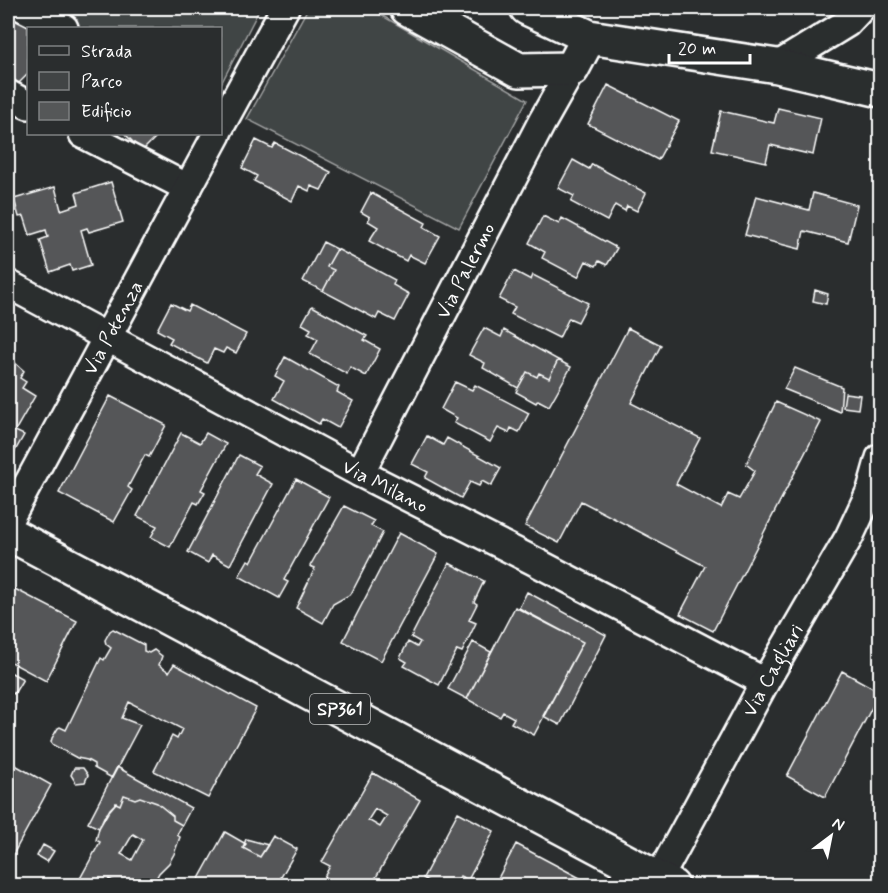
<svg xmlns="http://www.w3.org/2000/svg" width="888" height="893" font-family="Mynerve,sans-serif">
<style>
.green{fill:#414445;stroke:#a0a2a2;stroke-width:1.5}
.building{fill:#555758;stroke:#fff;stroke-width:1.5;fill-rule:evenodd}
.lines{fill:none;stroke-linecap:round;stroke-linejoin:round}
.minor-casing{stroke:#fff;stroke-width:32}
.tertiary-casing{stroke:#fff;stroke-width:38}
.primary-casing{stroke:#fff;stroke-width:38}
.minor{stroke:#2a2d2e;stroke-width:27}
.tertiary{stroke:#2a2d2e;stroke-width:33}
.primary{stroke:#2a2d2e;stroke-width:33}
.labels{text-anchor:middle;stroke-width:6;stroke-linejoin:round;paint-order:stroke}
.shield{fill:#2a2d2e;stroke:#bfc0c0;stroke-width:1.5}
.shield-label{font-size:18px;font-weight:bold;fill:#fff}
.street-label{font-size:20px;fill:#fff;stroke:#2a2d2e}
</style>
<rect width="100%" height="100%" fill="#2a2d2e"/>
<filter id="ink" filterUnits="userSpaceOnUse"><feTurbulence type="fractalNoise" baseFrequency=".0167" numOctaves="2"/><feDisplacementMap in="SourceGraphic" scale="12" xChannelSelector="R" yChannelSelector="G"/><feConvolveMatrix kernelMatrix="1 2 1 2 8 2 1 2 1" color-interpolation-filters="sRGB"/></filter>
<g filter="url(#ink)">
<!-- green -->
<path class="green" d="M35,8H260L221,84L220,28H74Z
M308,8H369L527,100L459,228L247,119Z"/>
<!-- building -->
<path class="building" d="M13,8L34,28H28V74L18,84L8,73V13Z
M608,85L679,121L658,160L588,124Z
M778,108L821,118L813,155L770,145L766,162L712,150L721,111L774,123Z
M125,134H159L142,151Z
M256,140L272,148L275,143L331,172L321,190L311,186L309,191L299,186L292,201L254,181L257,176L242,168Z
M573,160L589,169L592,164L646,193L637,211L627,206L625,211L615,205L607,221L571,202L574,196L558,188Z
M111,182L123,222L89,232L87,228L81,230L91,265L72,271L70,265L50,272L40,240L48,237L46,230L30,235L24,216L19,217L14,199L55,187L61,210L79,204L76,193Z
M371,193L426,223L424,227L440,236L425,263L409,255L406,261L369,241L378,227L368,221L370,217L361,212Z
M813,193L857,205L848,242L804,231L800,249L745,235L756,196L809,210Z
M543,216L559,224L562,218L617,248L607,265L599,261L596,266L586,261L578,277L542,258L545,252L529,243Z
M323,242L337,249L327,267L334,270L323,291L303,281Z
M337,249L395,280L393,285L409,294L395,321L379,313L376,319L323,291L334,270L327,267Z
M514,271L531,280L533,275L588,303L578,322L569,318L559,338L511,314L515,307L499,299Z
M815,290L828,294L826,304L813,301Z
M171,303L187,311L190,305L246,334L236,353L226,348L223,353L214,349L207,363L169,343L172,338L157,330Z
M312,306L367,336L364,340L380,349L366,376L350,367L347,374L310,354L318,339L308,334L311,329L302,324Z
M484,328L501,337L504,330L558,360L549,378L539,373L537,377L527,372L518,388L483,368L485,363L469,355Z
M628,328L661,345L631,403L700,438L676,484L721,508L728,494L739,499L755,471L746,464L776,402L821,422L713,631L680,614L705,566L581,501L559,543L525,526Z
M285,357L339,387L337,392L353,401L338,428L322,419L319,424L274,399L284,381L275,376Z
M558,360L571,367L549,406L538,400L536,403L516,392L527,372L537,377L539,373L549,378Z
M11,362H14L24,371L20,378L26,382L22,388L35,396L15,431L24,435L11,458L8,456V367Z
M795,368L842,387L840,412L784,389Z
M455,382L472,390L475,385L529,413L519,432L511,428L509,433L498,428L490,442L454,423L457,418L441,409Z
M845,393L860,395L858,409L843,407Z
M110,396L166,425L149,457L145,455L128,487L132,490L114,522L59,493Z
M181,433L200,443L206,433L226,444L201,490L205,492L198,504L194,502L170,547L151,537L157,526L137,516Z
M427,436L443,445L447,438L501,468L491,486L482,481L479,486L470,482L461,498L425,478L428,472L412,464Z
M239,455L260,466L255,474L273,484L230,565L212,555L208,563L188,552Z
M296,479L329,497L284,580L288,582L279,598L239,576L248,560L251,562Z
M344,506L374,521L371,526L383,532L351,594L333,604L323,623L296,608L315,568L310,566Z
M399,533L438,554L381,661L343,641Z
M449,563L484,581L474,602L477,604L469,620L476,623L462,652L457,650L439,685L404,666L407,662L400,658L408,642L417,647L420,642L411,637Z
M11,587L77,621L46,681L9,661L8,665V593Z
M527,592L606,635L560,725L543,716L583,642L519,608Z
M515,607L583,642L534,735L511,723L514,718L503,712L500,717L467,699Z
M113,629L144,645V651L149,653L154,650L162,656L159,665L169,672L174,664L256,708L208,798L154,771L172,736L177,739L182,729L129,702L122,718L140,725L112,778L94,768V764L87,760L77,758L53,745L51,742L52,738L58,728L60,727L66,730L101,658L104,660L111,648L106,644L105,640L110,631Z
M473,642L491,652L467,699L448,689Z
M8,671L23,679L14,694L9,691L8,694Z
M842,671L880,692L825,797L787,776Z
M8,761L51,785L10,860L8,858Z
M117,767L191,808L182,825L173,820V816L157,803L140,797L135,799L124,795L120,805L116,803L110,809L99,828L88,823Z
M74,768H83L88,775L85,782L76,783L71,775Z
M373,773L420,800L371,886H339L324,877L330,866L322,862ZM375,809L387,816L380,827L368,820Z
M124,795L135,799L140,797L157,803L173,816V820L182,825L177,835L180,837L174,854L169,863L159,873L152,886H119V884L109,879L106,886H76L100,842L96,840L99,828L104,817L116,803L120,805ZM133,834L143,840L132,860L121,854Z
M458,812L494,831L468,880L460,876L456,884L458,886H435L423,878Z
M225,832L246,844L243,848L260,857L273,836L297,849L276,886H199L196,884Z
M246,839L268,845L260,857L243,848Z
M516,844L595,886H494Z
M43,845L54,851L47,862L37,856Z"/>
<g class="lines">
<defs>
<g id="minor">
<path d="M24,8L64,28"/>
<path d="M777,66L847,23L861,8"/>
<path d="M8,94L28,105"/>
<path d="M220,127L285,8"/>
<path d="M83,134L188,188"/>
<path id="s1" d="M8,284L360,473L532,560L765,682"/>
<path id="s2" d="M360,473L542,122L572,69"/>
<path id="s3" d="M8,521L217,134"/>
<path id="s4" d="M659,878L765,682L849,537L871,490L880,458"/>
<path d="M621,886L632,864"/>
</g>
<path id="tertiary" d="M407,8L519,70L572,69L589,37
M527,8L589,37L777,66L880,90"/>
<path id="primary" d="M8,533L672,886"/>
</defs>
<!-- minor casing -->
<use href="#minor" class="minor-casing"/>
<!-- tertiary casing -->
<use href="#tertiary" class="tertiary-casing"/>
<!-- primary casing -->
<use href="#primary" class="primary-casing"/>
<!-- minor -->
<use href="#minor" class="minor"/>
<!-- tertiary -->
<use href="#tertiary" class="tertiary"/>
<!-- primary -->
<use href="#primary" class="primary"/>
</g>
</g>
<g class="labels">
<!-- shield labels -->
<rect class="shield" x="310" y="694" width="60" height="30" rx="4.5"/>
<g class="shield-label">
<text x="340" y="715">SP361</text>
</g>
<!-- street labels -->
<g class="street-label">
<text dy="7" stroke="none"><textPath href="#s2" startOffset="228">Via Palermo</textPath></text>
<text dy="7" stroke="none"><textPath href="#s3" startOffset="220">Via Potenza</textPath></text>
<text dy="7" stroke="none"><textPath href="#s1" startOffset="428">Via Milano</textPath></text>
<text dy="7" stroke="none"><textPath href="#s4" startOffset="237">Via Cagliari</textPath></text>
</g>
</g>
<!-- margin -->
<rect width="888" height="893" fill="none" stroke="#2a2d2e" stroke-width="30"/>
<rect x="15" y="15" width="858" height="863" fill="none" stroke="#fff" stroke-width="2" filter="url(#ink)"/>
<!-- legend -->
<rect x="27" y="27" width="195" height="108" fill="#2a2d2e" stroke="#7f8182" stroke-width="1.5"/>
<rect x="39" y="46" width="30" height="9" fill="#2a2d2e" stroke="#7f8182" stroke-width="1.5"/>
<text x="81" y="57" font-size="18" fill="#ffffff">Strada</text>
<rect x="39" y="72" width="30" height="18" fill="#414445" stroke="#7f8182" stroke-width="1.5"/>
<text x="81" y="87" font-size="18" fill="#ffffff">Parco</text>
<rect x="39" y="102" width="30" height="18" fill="#555758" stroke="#7f8182" stroke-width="1.5"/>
<text x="81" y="117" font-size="18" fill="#ffffff">Edificio</text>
<!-- north arrow -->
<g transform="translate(831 836) rotate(32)" stroke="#2a2d2e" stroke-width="4.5" paint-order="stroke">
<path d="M0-4.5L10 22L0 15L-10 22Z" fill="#ffffff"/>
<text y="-9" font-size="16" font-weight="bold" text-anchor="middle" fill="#ffffff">N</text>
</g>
<!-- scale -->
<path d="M669 54v9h81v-9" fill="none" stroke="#ffffff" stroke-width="3"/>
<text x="678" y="54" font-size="18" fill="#ffffff" stroke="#2a2d2e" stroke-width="4.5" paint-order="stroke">20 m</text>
</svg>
